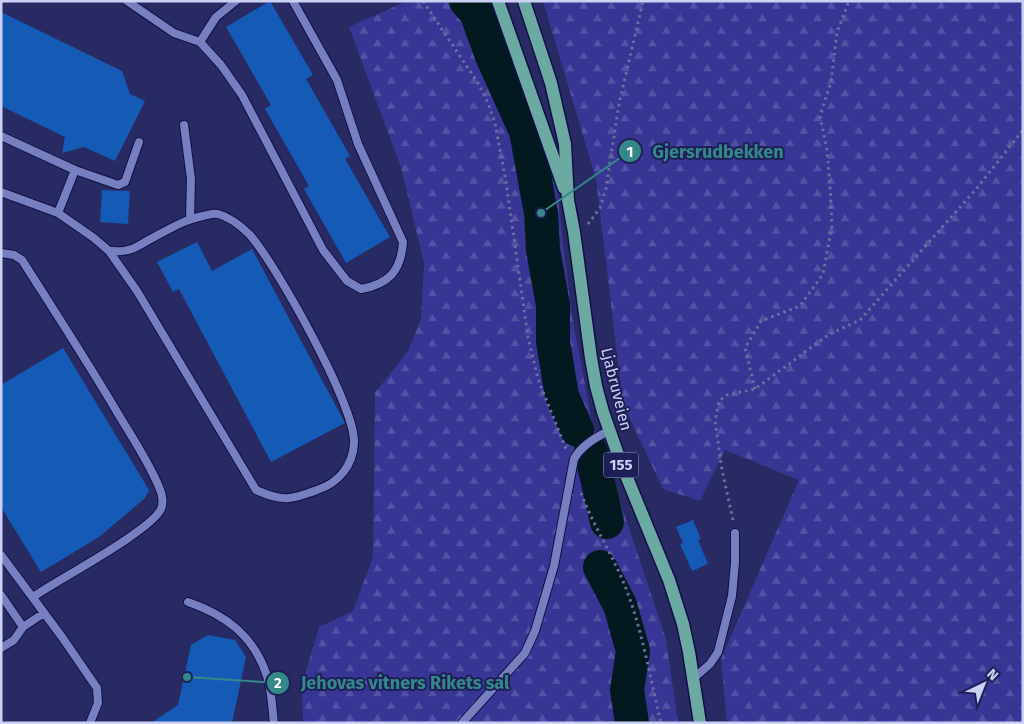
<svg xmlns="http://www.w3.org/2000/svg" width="1024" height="724" font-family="'Fira Sans',sans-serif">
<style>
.forest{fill:url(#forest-firs)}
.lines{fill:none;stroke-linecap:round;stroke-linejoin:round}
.river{stroke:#02191f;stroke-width:34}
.building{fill:#155bb6}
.service-casing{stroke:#120f46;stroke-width:10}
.primary-casing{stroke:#120f46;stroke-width:15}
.path{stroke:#6b6f9f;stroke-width:3;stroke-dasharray:2.5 4;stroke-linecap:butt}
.service{stroke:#767fbf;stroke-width:8}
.primary{stroke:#6ca9a3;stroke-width:12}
.labels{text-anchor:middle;stroke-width:4;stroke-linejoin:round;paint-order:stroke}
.shield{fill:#1f1f57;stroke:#979cc5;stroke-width:1}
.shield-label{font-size:15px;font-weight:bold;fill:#cbd1f4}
.street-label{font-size:16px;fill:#cbd1f4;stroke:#1f1f57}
.leader{fill:none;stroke:#358889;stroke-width:2}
.callout-dot{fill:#358889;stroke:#1f1f57;stroke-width:2}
.mark-label{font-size:15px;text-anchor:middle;font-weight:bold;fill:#fff}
.callout-label{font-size:18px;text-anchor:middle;font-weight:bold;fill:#358889;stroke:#1f1f57;stroke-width:4;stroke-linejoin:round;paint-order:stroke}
</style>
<defs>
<pattern id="forest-firs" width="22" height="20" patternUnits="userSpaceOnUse" patternTransform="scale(1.25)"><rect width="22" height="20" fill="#373695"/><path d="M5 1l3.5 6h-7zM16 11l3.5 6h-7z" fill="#5352a4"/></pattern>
</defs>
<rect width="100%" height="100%" fill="#282a63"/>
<!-- forest -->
<path class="forest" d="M407,1H489L517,87L557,191L572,316L593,427L623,510L666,639L678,723H303L302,685L319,627L353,611L373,557L375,393L408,351L421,319L424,263L401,167L349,27Z
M543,1H1023V723H727L721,659L799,480L725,450L700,501L663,489L623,404L596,179Z"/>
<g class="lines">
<!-- river -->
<path class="river" d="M466,1L476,12L492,56L526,131L541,213L543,250L553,305V342L562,396L577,430
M591,452L607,522
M600,567L620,605L633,651L627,690L632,723"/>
</g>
<!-- building -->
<path class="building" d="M270,1L313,75L306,79L350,156L345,159L390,237L346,263L304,189L309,186L265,109L271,105L226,27Z
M1,12L122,71L130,94L145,101L115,161L84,147L62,153L65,137L1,106Z
M102,190L130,191L128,224L100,222Z
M197,242L212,271L252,249L345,423L271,462L179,289L173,292L157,262Z
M63,348L149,490L145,498L99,537L41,572L1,507V385Z
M693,520L701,539L698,540L708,564L692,571L680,544L683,543L676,527Z
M208,635L235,640L246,657L232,723H151L178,705L191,645Z"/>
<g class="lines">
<defs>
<path id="service" d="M127,1L174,33L200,42L221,65L242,95L323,250L347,281L361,289C389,284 401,271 403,242L358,144L337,80L293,1
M200,42L216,17L236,1
M184,125L191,179L190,219
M1,136L75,170L118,185L125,182L139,142
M1,192L58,213L94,238L109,251L137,291L256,490C283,502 290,500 317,490C339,483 353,465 354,443C356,407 275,263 250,235C242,227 229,217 218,214C213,213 208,215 203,216C182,220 165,232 145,242C140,245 134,249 128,250C122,252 115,251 109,251
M58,213L75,170
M1,253L14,255L22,260C55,312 89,364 120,417C134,440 149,463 159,487C162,494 164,502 161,509C151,531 57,580 33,597
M1,555L62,637L97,688L98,703L90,723
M1,595L23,627
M188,602C226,615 254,636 267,676C272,691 272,708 274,723
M1,648L14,640L23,627L44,613
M694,678L710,664L718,652L732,596L735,563V533
M462,723L525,653L535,631L554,566L574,459C581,446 596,437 609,431"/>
<path id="primary" d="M498,1L564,188
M524,1L551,83L565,144L568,200L574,232L591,358L596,386L603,412L621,463L669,580L683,624L689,652L700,723"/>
</defs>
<!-- service casing -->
<use href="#service" class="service-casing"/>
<!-- primary casing -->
<use href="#primary" class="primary-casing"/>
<!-- path -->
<path class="path" d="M423,1L478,83L488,103L495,123L506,182L528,337L538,379L566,449
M588,224L600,208L606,188L619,104L643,1
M755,389L745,348L761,321L800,306L823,274L832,226L830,185L827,150L820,116L831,82L837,32L849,1
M581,493C593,525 612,554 625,586C642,629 650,677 661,723
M733,520L722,470L715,421L719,401L727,395L755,389L828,335L860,320L977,188L1023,130"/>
<!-- service -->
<use href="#service" class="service"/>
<!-- primary -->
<use href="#primary" class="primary"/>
</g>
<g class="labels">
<!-- shield labels -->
<rect class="shield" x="603.5" y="452.5" width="35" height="25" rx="4"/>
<g class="shield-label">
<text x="621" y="470">155</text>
</g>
<!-- street labels -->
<g class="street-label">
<text transform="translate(617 389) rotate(76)" y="6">Ljabruveien</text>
</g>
</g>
<!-- callouts -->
<path class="leader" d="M541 213L630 151M187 677L278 683"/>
<g class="callout-dot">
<circle cx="541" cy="213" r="5"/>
<circle cx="187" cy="677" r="5"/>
<circle cx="630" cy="151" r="12"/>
<circle cx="278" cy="683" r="12"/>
</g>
<g class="mark-label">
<text x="630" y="157">1</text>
<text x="278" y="688">2</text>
</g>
<g class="callout-label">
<text x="718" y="158">Gjersrudbekken</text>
<text x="405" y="689">Jehovas vitners Rikets sal</text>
</g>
<!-- border -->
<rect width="1024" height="724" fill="none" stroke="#cbd1f4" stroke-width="5"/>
<!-- north arrow -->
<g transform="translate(984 684) rotate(43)" stroke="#1f1f57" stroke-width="4" paint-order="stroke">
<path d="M0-4L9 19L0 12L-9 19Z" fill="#cbd1f4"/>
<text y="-8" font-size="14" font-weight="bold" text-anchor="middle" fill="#cbd1f4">N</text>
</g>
</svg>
